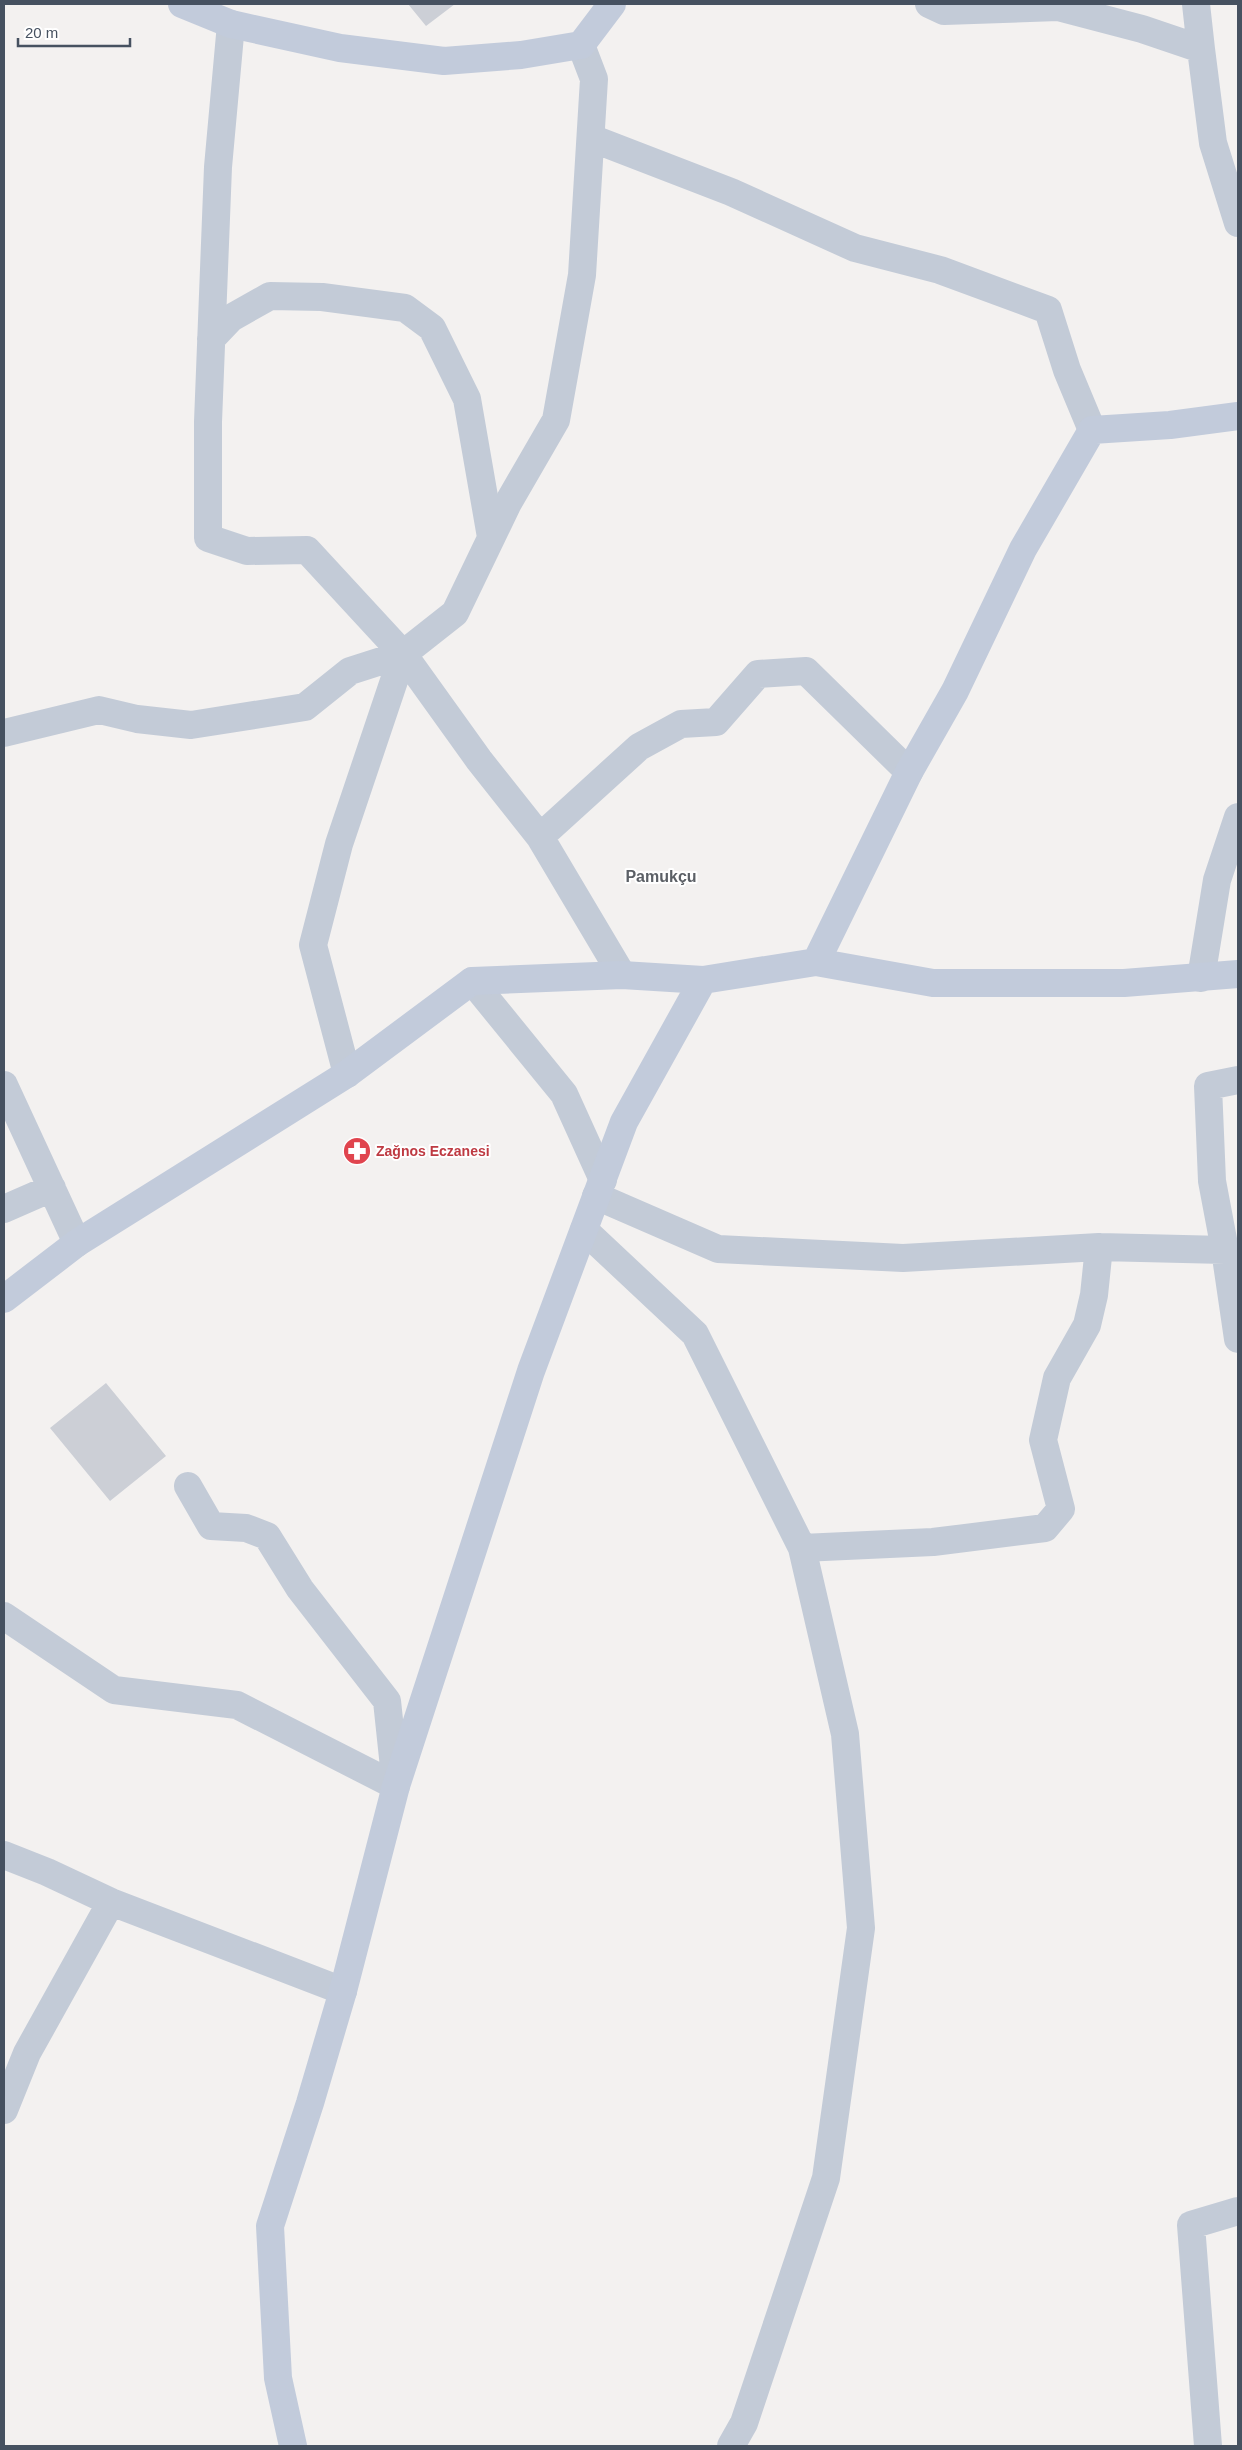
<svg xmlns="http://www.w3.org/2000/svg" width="1242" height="2450" font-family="Helvetica,sans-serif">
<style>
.building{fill:#cccfd6}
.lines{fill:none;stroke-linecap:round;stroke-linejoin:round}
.street{stroke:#c3cbd7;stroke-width:28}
.secondary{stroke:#c2cbdb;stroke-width:28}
.labels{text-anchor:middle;stroke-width:4;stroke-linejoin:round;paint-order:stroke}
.health-label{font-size:14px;font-weight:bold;fill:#be3a42;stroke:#fff;text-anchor:start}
.quarter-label{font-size:16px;font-weight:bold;fill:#5c6066;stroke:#fff}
</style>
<rect width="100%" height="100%" fill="#f3f1f0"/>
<!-- building -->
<path class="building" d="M408,4H455L426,26Z
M106,1383L166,1456L110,1501L50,1428Z"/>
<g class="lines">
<!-- street -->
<path class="street" d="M929,4L944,11L1058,7L1142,29L1201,49L1213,143L1238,223
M1196,4L1201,49
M591,138L731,192L855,248L940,270L1048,310L1067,370L1092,430
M211,339L231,318L270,296L322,297L405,308L432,328L467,399L491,537
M403,654L479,760L540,837L622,975
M4,733L99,710L137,719L191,725L305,707L350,671L403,654L307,550L247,551L208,538V422L218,167L231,24
M540,837L639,747L681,724L716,722L758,674L806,671L909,772
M1201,978L1217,880L1238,817
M472,981L564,1094L603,1180
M347,1074L313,945L339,844L403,654L455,613L508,503L556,420L582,275L594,79L581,45
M4,1085L77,1243
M596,1196L718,1249L903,1258L1099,1247L1225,1250L1212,1181L1208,1086L1238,1080
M4,1209L52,1188
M584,1230L695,1334L802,1548L845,1734L861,1928L826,2178L744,2423L731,2446
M1225,1250L1238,1339
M188,1486L211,1526L246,1528L267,1536L300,1589L387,1701L396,1786
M802,1548L933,1542L1045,1528L1061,1509L1043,1440L1057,1378L1087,1325L1094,1295L1099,1247
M4,1616L114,1690L237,1705L396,1786
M4,1855L47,1872L111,1902
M4,2110L27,2053L111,1902L343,1991
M1208,2446L1191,2225L1238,2211"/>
<!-- secondary -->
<path class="secondary" d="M182,4L231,24L340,48L444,61L521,55L581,45L612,4
M816,962L909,772L955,691L1023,549L1092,430L1170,425L1238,416
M4,1299L77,1243L347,1074L472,981L622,975L703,980L816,962L933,983H1124L1238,974
M293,2446L278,2378L270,2226L310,2103L343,1991L396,1786L531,1371L624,1122L703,980"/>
</g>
<!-- icons -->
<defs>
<symbol id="pharmacy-disc" viewBox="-11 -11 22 22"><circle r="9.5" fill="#e0444e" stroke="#fff"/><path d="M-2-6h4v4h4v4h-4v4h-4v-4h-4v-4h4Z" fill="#fff"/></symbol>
</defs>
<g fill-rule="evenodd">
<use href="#pharmacy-disc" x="341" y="1135" width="32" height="32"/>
</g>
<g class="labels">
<!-- health labels -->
<g class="health-label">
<text x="376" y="1156">Zağnos Eczanesi</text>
</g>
<!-- quarter labels -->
<g class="quarter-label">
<text x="661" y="882">Pamukçu</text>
</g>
</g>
<!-- border -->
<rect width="1242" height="2450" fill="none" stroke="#465160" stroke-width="10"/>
<!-- scale -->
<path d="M18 38v8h112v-8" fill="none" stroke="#465160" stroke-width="2.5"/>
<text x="25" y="38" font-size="15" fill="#465160" stroke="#ffffff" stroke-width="4" paint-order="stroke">20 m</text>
</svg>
